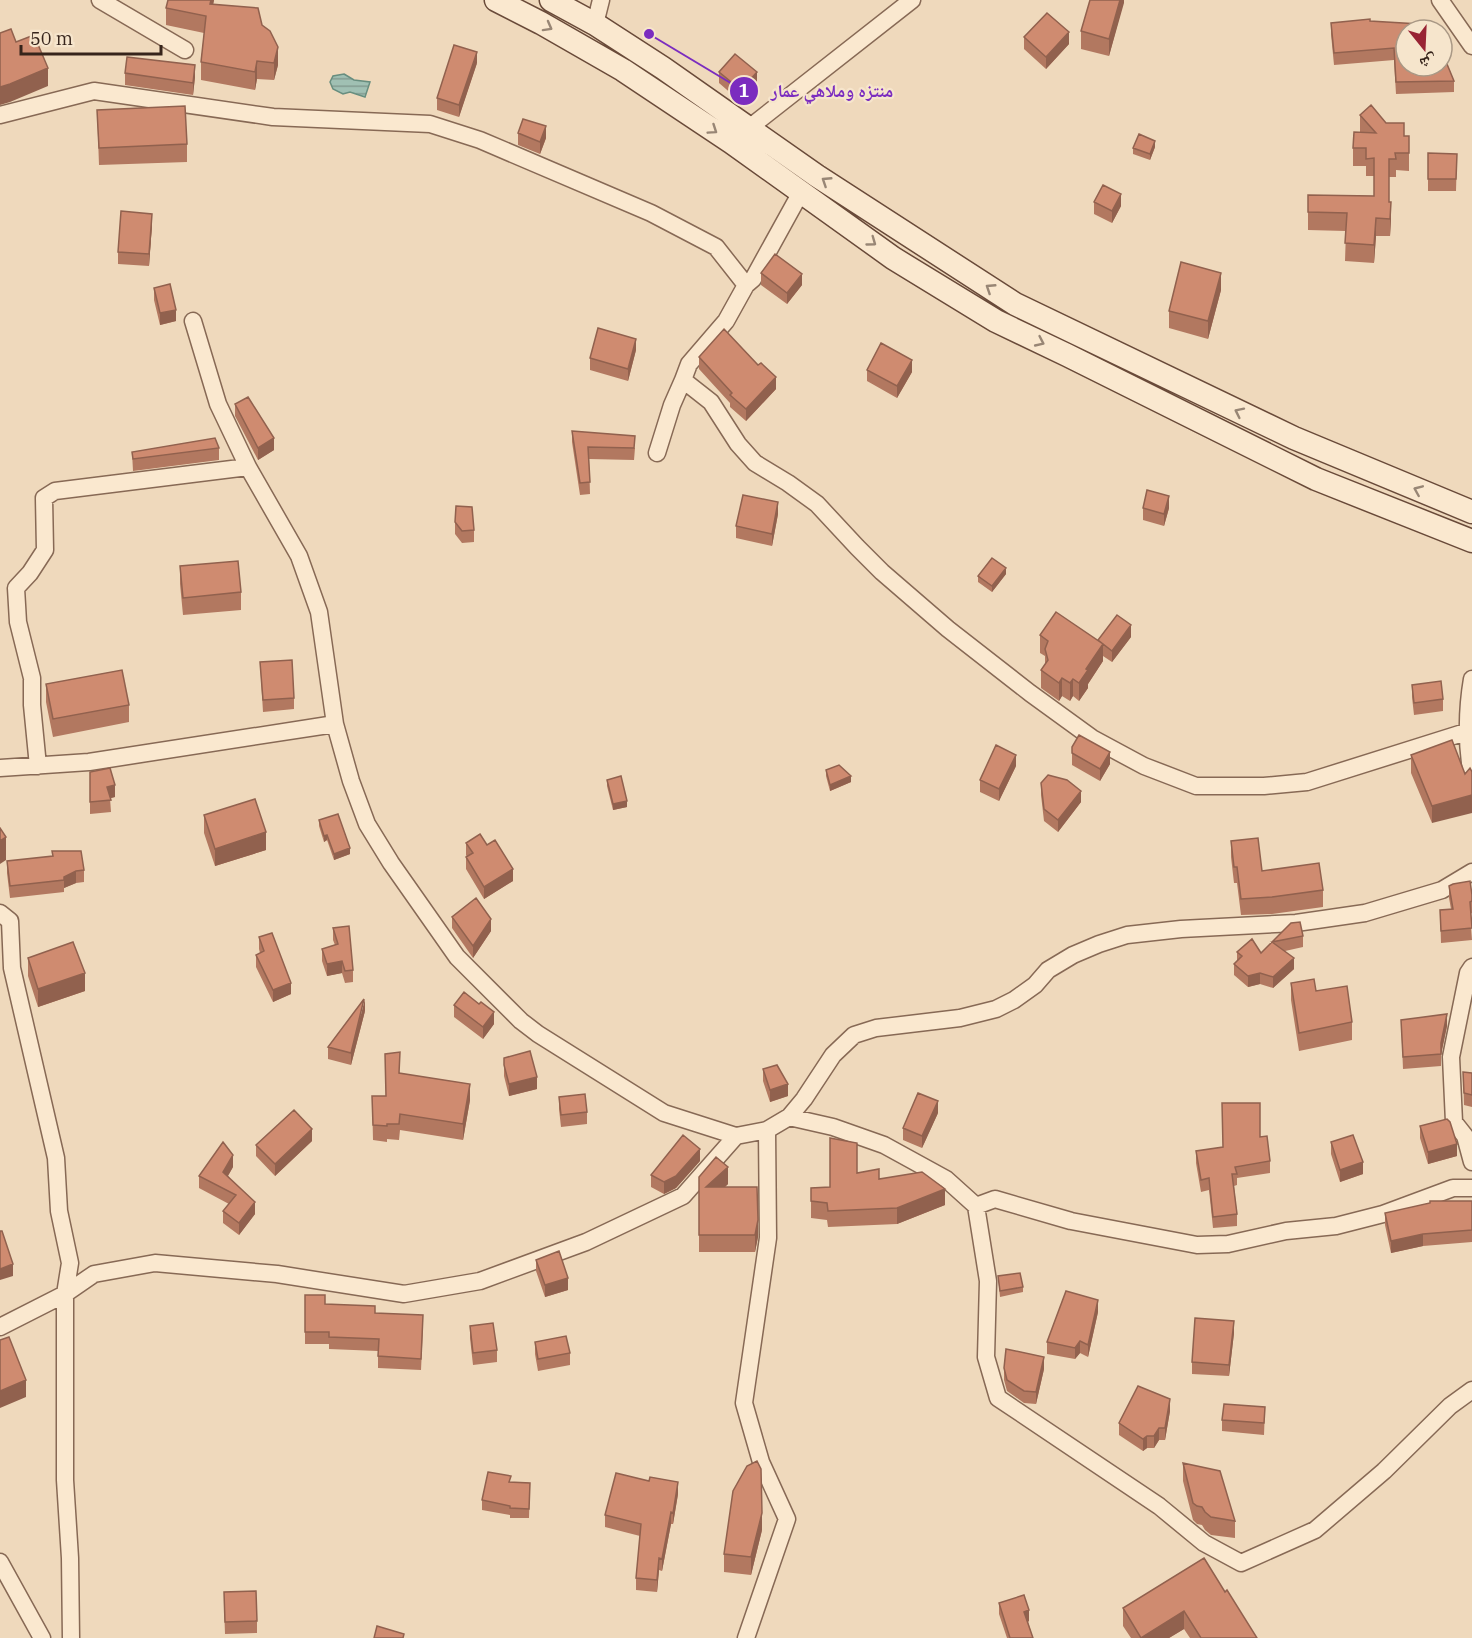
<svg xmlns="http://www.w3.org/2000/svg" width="1472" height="1638" font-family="'IBM Plex Serif','Noto Naskh Arabic',serif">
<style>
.water{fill:url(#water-rules);stroke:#688e7f;stroke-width:1.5}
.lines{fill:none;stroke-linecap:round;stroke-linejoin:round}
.street-casing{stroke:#876955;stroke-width:19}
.secondary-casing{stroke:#694a39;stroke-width:25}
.street{stroke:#fae8cf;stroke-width:16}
.secondary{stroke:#fae8cf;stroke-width:22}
.wall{fill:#b27860}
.shaded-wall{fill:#91614e}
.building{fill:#cf8b70;stroke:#91614e;stroke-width:1.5}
.oneway{stroke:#988675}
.leader{fill:none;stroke:#7b2cbf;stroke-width:2}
.callout-dot{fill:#7b2cbf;stroke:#f6e5cc;stroke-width:2}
.mark-label{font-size:18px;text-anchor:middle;font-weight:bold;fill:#fff}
.callout-label{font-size:18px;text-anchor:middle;font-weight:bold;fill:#7b2cbf;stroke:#f6e5cc;stroke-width:4.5;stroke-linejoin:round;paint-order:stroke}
</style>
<defs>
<pattern id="water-rules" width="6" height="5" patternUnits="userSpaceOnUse" patternTransform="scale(1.5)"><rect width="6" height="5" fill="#a0c0b3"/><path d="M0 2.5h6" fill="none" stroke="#839c91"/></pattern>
</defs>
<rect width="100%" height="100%" fill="#efd9bc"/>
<!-- water -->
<path class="water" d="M344,74L354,80L370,82L365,97L350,92L343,94L333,89L330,82L333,76Z"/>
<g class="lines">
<defs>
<path id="street" d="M100,0L185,50
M1440,0L1472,46
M595,24L601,0
M0,115L94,91L273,117L430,124L480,140L651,213L716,247L746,285L753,279L801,192
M749,128L912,0
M193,321L218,404L248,467L299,556L319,612L335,724
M683,380L689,364L726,321L746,285
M657,453L672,405L683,380L711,402L738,444L755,463L788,483L817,504L857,547L882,572L948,629L1030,693L1092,738L1144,766L1196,786H1264L1307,782L1469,731
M1472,679C1467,708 1466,745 1472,775
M38,766L32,705V678L18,622L16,588L30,573L45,550L44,498L55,491L248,467
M0,768L89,762L335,724L351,781L367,824L391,863L457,957L521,1021L538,1034L664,1113L736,1136
M0,913L10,921L12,968L56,1158L59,1211L70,1263L65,1294
M1472,967L1468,973L1451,1057L1454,1122L1465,1136L1472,1162
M789,1117L804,1099L833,1055L854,1035L876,1028L960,1018L996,1009L1014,1000L1035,985L1048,970L1073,955L1099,944L1127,935L1181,929L1296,923L1365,913L1442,890L1472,872
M976,1206L995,1199L1071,1221L1197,1245L1228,1244L1286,1231L1336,1226L1383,1214L1453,1188H1472
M65,1294L94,1274L155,1263L277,1274L404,1294L480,1281L586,1242L683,1196L736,1136L767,1130
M0,1327L65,1294V1480L70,1558L71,1638
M0,1562L42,1638
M746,1638L787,1519L761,1462L744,1403L768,1238L767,1130L789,1117L833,1127L884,1145L946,1179L976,1206L988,1281L986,1357L998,1398L1159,1506L1204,1543L1241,1563L1315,1530L1384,1471L1450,1406L1472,1390"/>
<path id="secondary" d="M496,0L541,23L623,70L731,142L893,258L996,321L1067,355L1316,479L1472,541
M551,0L595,24L663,68L817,176L1015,304L1294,438L1472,512"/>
</defs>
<!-- street casing -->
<use href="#street" class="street-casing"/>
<!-- secondary casing -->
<use href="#secondary" class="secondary-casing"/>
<!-- street -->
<use href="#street" class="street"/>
<!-- secondary -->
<use href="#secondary" class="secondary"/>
</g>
<!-- wall -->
<path class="wall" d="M168,0H214L213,4L262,25L278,65L274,80L257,79L255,90L201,80V62L204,33L166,25V8Z
M1124,0L1109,56L1081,49V31Z
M1370,21L1442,66V43L1444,48V56L1454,81V92L1396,94L1394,60L1334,65L1331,34V23Z
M1024,37L1069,44L1046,69L1024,49Z
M477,63L459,117L437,110V98Z
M719,72L757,84L741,102L719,83Z
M125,73L195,77L193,95L125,85Z
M97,110L187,144V162L99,165Z
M1360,115L1386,123L1404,136H1409V171L1396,170V177H1389V202L1391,219L1390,236H1376L1374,263L1345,261L1346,231L1308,230V195L1374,196V176H1366V166H1353V148L1360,132Z
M518,133L546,138L540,154L518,145Z
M1155,147L1150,160L1133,154V148Z
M1457,154L1456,191H1428V179Z
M1094,202L1121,206L1112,223L1094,214Z
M152,225L149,266L118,264V252Z
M761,273L802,285L787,304L761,285Z
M154,288L176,321L160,325L154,300Z
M1221,290L1208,339L1169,328V311Z
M636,350L628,381L590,370V358Z
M699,357L776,389L746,421L730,407V403L699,369Z
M867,370L912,372L897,398L867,381Z
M235,404L274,450L258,460L235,416Z
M572,431L635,448L634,460L589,459L590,494L580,495L572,442Z
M219,448V460L133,471L132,452Z
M1143,508H1169L1164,526L1143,520Z
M778,514L772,546L736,538V526Z
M455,522L474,530V542L462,543L455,534Z
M180,566L241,592V610L183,615L180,584Z
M1006,574L992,592L978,582V576Z
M1040,635L1098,640L1131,637L1112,662L1103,656V661L1088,684V688L1079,701L1073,696L1070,701L1062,696L1059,701L1041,688V670L1045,665V656L1040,653Z
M260,662L294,698V709L263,712Z
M46,684L129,705V722L53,737L46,702Z
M1412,685L1443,699V711L1414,715L1412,697Z
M1072,747L1110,764L1100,781L1072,765Z
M1411,755L1465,774L1432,823L1411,773Z
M1016,766L999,801L980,792V780Z
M826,770L851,782L830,791L826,776Z
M90,772L115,797L110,798L111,812L90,814Z
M607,780L627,807L613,810L607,786Z
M1041,783L1081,802L1058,832L1044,821L1041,795Z
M204,815L266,850L215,866L204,833Z
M319,820L350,854L334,860L327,840L324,842L319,826Z
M1231,841L1262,871L1323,890V907L1272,914L1241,915L1237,883H1234L1231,857Z
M466,843L487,845L513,881L484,899L466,869V857H467L466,855Z
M7,861L84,870V882L76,883L64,888V892L10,898L7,873Z
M1449,886L1472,895V913L1470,914L1472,940L1441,943L1440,910L1451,909L1449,898Z
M452,917L491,931L473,958L452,928Z
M1291,923L1303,936V947L1285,951L1294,969L1273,988L1260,984L1248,987L1234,975V964L1237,962V952L1261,953Z
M333,928L353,970V982L345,983L342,973L327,976L322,961V949L335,945L333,940Z
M259,937L291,994L273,1002L256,967V955L260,953L259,949Z
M28,958L85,991L38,1007L28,976Z
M1291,983L1316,991L1352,1022V1040L1299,1051L1291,1000Z
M454,1005L494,1024L483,1039L454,1017Z
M365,1011L351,1065L328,1059V1047Z
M1401,1020L1447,1026L1441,1054V1066L1403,1069Z
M385,1054L400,1073L470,1100L463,1140L400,1130L399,1140L387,1139V1142L373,1140L372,1096H386Z
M504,1058L537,1089L509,1096L504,1076Z
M763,1069L788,1096L770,1102L763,1081Z
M1463,1072L1472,1073V1107L1464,1105Z
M559,1097L587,1112V1124L561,1127L559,1109Z
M938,1113L922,1148L903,1140V1128Z
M1420,1126L1457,1156L1428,1164L1420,1138Z
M1260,1137L1270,1161V1173L1237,1178V1185L1234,1186L1237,1214V1226L1213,1228L1209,1190L1201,1192L1196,1163V1151L1223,1147Z
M312,1141L275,1176L256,1156V1145Z
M1331,1142L1363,1174L1340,1182L1331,1154Z
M700,1161L676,1188L664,1194L651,1187V1175Z
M233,1167L228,1176L255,1214L239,1235L223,1223V1211L229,1204L199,1188V1176Z
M857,1173L879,1179L945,1205L897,1224L828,1227L827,1220L811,1218V1188L830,1187Z
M699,1177L728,1184L725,1187L758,1237L755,1252H699Z
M1472,1201V1242L1423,1246L1391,1253L1385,1225V1213Z
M536,1260L568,1290L545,1297L536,1271Z
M998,1276L1023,1287V1292L1000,1297Z
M305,1295L325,1304L375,1313L423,1327L421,1370L378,1368V1351L329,1349V1344H305Z
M1098,1312L1088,1357L1080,1353L1075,1359L1047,1354V1342Z
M470,1326L497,1350V1362L473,1365L470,1338Z
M1234,1333L1229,1376L1192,1374V1362Z
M535,1342L570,1353V1365L538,1371L535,1354Z
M1004,1368L1044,1369L1036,1404L1024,1403L1007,1391L1004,1380Z
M1265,1407L1264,1435L1222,1431V1420Z
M1170,1411L1165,1440H1159L1154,1448H1147L1143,1451L1119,1435V1423Z
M1183,1463L1235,1521V1538L1211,1535L1205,1530L1202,1525L1197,1524L1193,1520L1183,1481Z
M511,1482L530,1483L529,1518H510V1515L482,1510V1500Z
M678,1494L673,1524H671L662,1571L659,1570L657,1592L636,1590V1578L640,1536L605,1527V1515Z
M762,1530L751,1575L724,1572V1554Z
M1225,1592L1257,1638H1190L1184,1629L1169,1638H1131L1123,1626V1608Z
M999,1603L1029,1621L1028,1622L1033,1638H1007L999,1614Z
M224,1604L257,1621V1633L225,1634Z"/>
<!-- shaded-wall -->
<path class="shaded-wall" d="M211,0H214L210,21V4Z
M1120,0H1124V3L1109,56V39Z
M1069,32V44L1046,69V57Z
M278,47V65L274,80V63Z
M477,52V63L459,117V105Z
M257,61V79L255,90V72Z
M195,65V77L193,95V83Z
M48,68V86L10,102L0,105V87Z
M757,72V84L741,102V90Z
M546,126V138L540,154V142Z
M1155,141V147L1150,160V154Z
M1121,194V206L1112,223V211Z
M1391,202V219L1390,236V219Z
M152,214V225L149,266V254Z
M1376,218V236L1374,263V245Z
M1221,273V290L1208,339V321Z
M802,274V285L787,304V293Z
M176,310V321L160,325V313Z
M636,339V350L628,381V369Z
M912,360V372L897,398V386Z
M776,377V389L746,421V409Z
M274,438V450L258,460V448Z
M1169,496V508L1164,526V514Z
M778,502V514L772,546V534Z
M1006,568V574L992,592V586Z
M1131,625V637L1112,662V651Z
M1103,644V661L1088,684V688L1079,701V683L1086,669Z
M1062,678V696L1059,701V683Z
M1073,679V696L1070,701V683Z
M1110,752V764L1100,781V769Z
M1016,755V766L999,801V789Z
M851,776V782L830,791V785Z
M115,785V797L107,799V787Z
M1081,791V802L1058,832V820Z
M1472,795V813L1432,823V806Z
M627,801V807L613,810V804Z
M266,832V850L215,866V849Z
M327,835V840L324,842V836Z
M6,837V860L0,864V841Z
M350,848V854L334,860V854Z
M513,869V881L484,899V887Z
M76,871V883L64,888V892V877Z
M491,919V931L473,958V946Z
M1294,958V969L1273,988V977Z
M342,961V973L327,976V964Z
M85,973V991L38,1007V989Z
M1260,973V984L1248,987V976Z
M291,983V994L273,1002V990Z
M365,999V1011L351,1065V1053Z
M494,1012V1024L483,1039V1027Z
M1447,1014V1026L1441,1055V1043Z
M537,1077V1089L509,1096V1084Z
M470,1084V1100L463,1140V1124Z
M788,1084V1096L770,1102V1090Z
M938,1101V1113L922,1148V1136Z
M312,1129V1141L275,1176V1164Z
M1457,1144V1156L1428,1164V1152Z
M700,1149V1161L676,1188L664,1194V1182Z
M233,1155V1167L223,1184V1172Z
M1363,1162V1174L1340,1182V1170Z
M728,1167V1184L706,1204V1187Z
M945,1189V1205L897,1224V1208Z
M255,1202V1214L239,1235V1223Z
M758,1220V1237L755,1252V1235Z
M1423,1234V1246L1391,1253V1241Z
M13,1264V1276L0,1280V1269Z
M568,1278V1290L545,1297V1285Z
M1098,1300V1312L1088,1357V1345Z
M1234,1321V1333L1229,1376V1365Z
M1080,1341V1353L1075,1359V1348Z
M1044,1357V1369L1036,1404V1392Z
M26,1380V1397L0,1408V1391Z
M1170,1399V1411L1165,1440V1428Z
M1159,1428V1440L1154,1448V1436Z
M1147,1436V1448L1143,1451V1439Z
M678,1482V1494L673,1524V1513Z
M671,1512V1524L662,1571V1559Z
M762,1513V1530L751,1575V1557Z
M659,1558V1570L657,1592V1580Z
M1029,1610V1621L1024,1623V1612Z
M1184,1611V1629L1169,1638H1141Z"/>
<!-- building -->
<path class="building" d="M168,0H211L210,4L258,8L262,25L270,31L278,47L274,63L257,61L255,72L201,62L206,16L166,8Z
M1090,0H1120L1109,39L1081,31Z
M1047,13L1069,32L1046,57L1024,37Z
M1370,19V21L1436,25L1438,30H1406V66H1442V52L1454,81L1396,82L1394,48L1334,53L1331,23Z
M11,29L16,42L34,35L48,68L10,84L0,87V33Z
M454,45L477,52L459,105L437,98Z
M735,54L757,72L741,90L719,72Z
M127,57L195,65L193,83L125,73Z
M1371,105L1386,123H1404V136H1409V153H1395L1396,159H1389V202H1391L1390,219L1376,218L1374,245L1345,243L1347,213L1308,212V195L1374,196V158L1366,159V148H1353L1354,132L1376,133L1360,115Z
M185,106L187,144L99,148L97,110Z
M523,119L546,126L540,142L518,133Z
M1139,134L1155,141L1150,154L1133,148Z
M1428,153L1457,154L1456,179H1428Z
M1103,185L1121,194L1112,211L1094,202Z
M121,211L152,214L149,254L118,252Z
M775,254L802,274L787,293L761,273Z
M1181,262L1221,273L1208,321L1169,311Z
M170,284L176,310L160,313L154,288Z
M598,328L636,339L628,369L590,358Z
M724,329L758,365L761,363L776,377L746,409L730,395L732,393L699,357Z
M881,343L912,360L897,386L867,370Z
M248,397L274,438L258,448L235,404Z
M572,431L635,436L634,448L588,447L590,482L580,483Z
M215,438L219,448L133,459L132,452Z
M1147,490L1169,496L1164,514L1143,508Z
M743,495L778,502L772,534L736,526Z
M456,506L472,507L474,530L462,531L455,522Z
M992,558L1006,568L992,586L978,576Z
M238,561L241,592L183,598L180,566Z
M1056,612L1103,644L1086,669L1088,670L1079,683L1073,679L1070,683L1062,678L1059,683L1041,670L1048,660L1045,649L1048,641L1040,635Z
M1117,615L1131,625L1112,651L1098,640Z
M292,660L294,698L263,700L260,662Z
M122,670L129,705L53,719L46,684Z
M1441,681L1443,699L1414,703L1412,685Z
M1079,735L1110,752L1100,769L1072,753V747Z
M1452,740L1465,774L1470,768L1472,772V795L1432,806L1411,755Z
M996,745L1016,755L999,789L980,780Z
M839,765L851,776L830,785L826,770Z
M110,768L115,785L107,787L111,800L90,802V772Z
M1048,775L1067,780L1081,791L1058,820L1044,809L1041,783Z
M621,776L627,801L613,804L607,780Z
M255,799L266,832L215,849L204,815Z
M338,814L350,848L334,854L327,835L324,836L319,820Z
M0,828L6,837L0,841Z
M480,834L487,845L495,840L513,869L484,887L466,857L473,853L466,843Z
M1258,838L1262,871L1319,863L1323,890L1272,897L1241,899L1237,867H1234L1231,841Z
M52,851H81L84,870L76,871L64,877V880L10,886L7,861L53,856Z
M1470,881L1472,895V901L1470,902L1472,928L1441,931L1440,910L1453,909L1449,886L1453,884Z
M476,898L491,919L473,946L452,917Z
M1300,922L1303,936L1272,942L1294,958L1273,977L1260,973L1248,976L1234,964L1242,956L1237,952L1252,939L1261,953L1291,923Z
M349,926L353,970L345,971L342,961L327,964L322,949L338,944L333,928Z
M272,933L291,983L273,990L256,955L264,951L259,937Z
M73,942L85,973L38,989L28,958Z
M1314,979L1316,991L1347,986L1352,1022L1299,1033L1291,983Z
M464,992L479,1004L481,1002L494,1012L483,1027L454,1005Z
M364,999L351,1053L328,1047Z
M1447,1014L1441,1043V1054L1403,1057L1401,1020Z
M530,1051L537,1077L509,1084L504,1065V1058Z
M400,1052L399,1073L470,1084L463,1124L400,1114L399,1124H387V1126L373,1125L372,1096H386L385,1054Z
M777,1065L788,1084L770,1090L763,1069Z
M1463,1072L1472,1073V1095L1464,1093Z
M918,1093L938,1101L922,1136L903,1128Z
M585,1094L587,1112L561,1115L559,1097Z
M1222,1103H1260V1137L1267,1136L1270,1161L1235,1167L1237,1174H1232L1237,1214L1213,1217L1209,1178L1201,1180L1196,1151L1223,1147Z
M294,1110L312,1129L275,1164L256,1145Z
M1447,1119L1450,1122L1457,1144L1428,1152L1420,1126Z
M683,1135L700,1149L676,1176L664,1182L651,1175Z
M1353,1135L1363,1162L1340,1170L1331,1142Z
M830,1138L857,1143V1173L879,1169V1179L922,1172L945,1189L897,1208L828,1211L827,1203L811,1201V1188L830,1187Z
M223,1142L233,1155L223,1172L255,1202L239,1223L223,1211L236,1195L199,1176Z
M716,1157L728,1167L706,1187H757L758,1220L755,1235H699V1177Z
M1430,1201H1472V1230L1423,1234L1391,1241L1385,1213L1430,1203Z
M0,1231H2L13,1264L0,1269Z
M559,1251L568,1278L545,1285L536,1260Z
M1020,1273L1023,1287L1000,1291L998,1276Z
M1066,1291L1098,1300L1088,1345L1080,1341L1075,1348L1047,1342Z
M305,1295H325V1304L375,1306V1313L423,1315L421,1359L378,1356L379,1339L329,1337V1332H305Z
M1195,1318L1234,1321L1229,1365L1192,1362Z
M493,1323L497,1350L473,1353L470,1326Z
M566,1336L570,1353L538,1359L535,1342Z
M9,1337L26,1380L0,1391V1340Z
M1006,1349L1044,1357L1036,1392L1024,1391L1007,1380L1004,1368Z
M1138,1386L1170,1399L1165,1428H1159L1154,1436H1147L1143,1439L1119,1423Z
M1224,1404L1265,1407L1264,1423L1222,1420Z
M757,1461L761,1469L762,1513L751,1557L724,1554L733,1491L747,1466Z
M1183,1463L1220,1471L1235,1521L1211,1517L1205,1512L1202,1507L1197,1506L1193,1503Z
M488,1472L511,1476L509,1482L530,1483L529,1509L510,1508V1506L482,1500Z
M616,1473L649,1481L650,1477L678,1482L673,1513L671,1512L662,1559L659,1558L657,1580L636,1578L641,1524L605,1515Z
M1204,1558L1225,1592L1227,1590L1257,1638H1201L1184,1611L1141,1638L1123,1608Z
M256,1591L257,1621L225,1622L224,1592Z
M1024,1595L1029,1610L1024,1612L1033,1638H1010L999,1603Z
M377,1626L404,1634L403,1638H374Z"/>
<!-- one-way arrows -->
<defs><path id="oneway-chevron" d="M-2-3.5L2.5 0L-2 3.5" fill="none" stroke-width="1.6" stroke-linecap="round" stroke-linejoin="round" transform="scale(1.5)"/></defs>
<g class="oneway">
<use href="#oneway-chevron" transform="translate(548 27) rotate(29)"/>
<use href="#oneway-chevron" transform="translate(713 130) rotate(34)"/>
<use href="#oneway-chevron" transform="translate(826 181) rotate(-147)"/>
<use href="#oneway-chevron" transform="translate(872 242) rotate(36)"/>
<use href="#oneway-chevron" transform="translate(990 288) rotate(-147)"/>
<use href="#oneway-chevron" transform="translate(1040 342) rotate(25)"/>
<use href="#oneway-chevron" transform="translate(1239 412) rotate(-154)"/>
<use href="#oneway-chevron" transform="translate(1418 490) rotate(-157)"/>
</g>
<!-- callouts -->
<path class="leader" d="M649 34L744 91"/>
<g class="callout-dot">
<circle cx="649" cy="34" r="6"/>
<circle cx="744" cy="91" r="15"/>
</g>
<g class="mark-label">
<text x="744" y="97">1</text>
</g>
<g class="callout-label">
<text x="832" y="97">منتزه وملاهي عمار</text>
</g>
<!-- north arrow -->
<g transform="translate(1424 48) rotate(162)"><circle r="28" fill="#f6e5cc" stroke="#a99885" stroke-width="1.5"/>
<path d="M0-4.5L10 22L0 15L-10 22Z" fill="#982333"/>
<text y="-9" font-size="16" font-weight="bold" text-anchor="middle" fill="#36241b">ش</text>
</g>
<!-- scale -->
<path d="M21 45v9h140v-9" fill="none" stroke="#36241b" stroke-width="3"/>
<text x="30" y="45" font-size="18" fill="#36241b" stroke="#f6e5cc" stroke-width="4.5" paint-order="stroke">50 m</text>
</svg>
